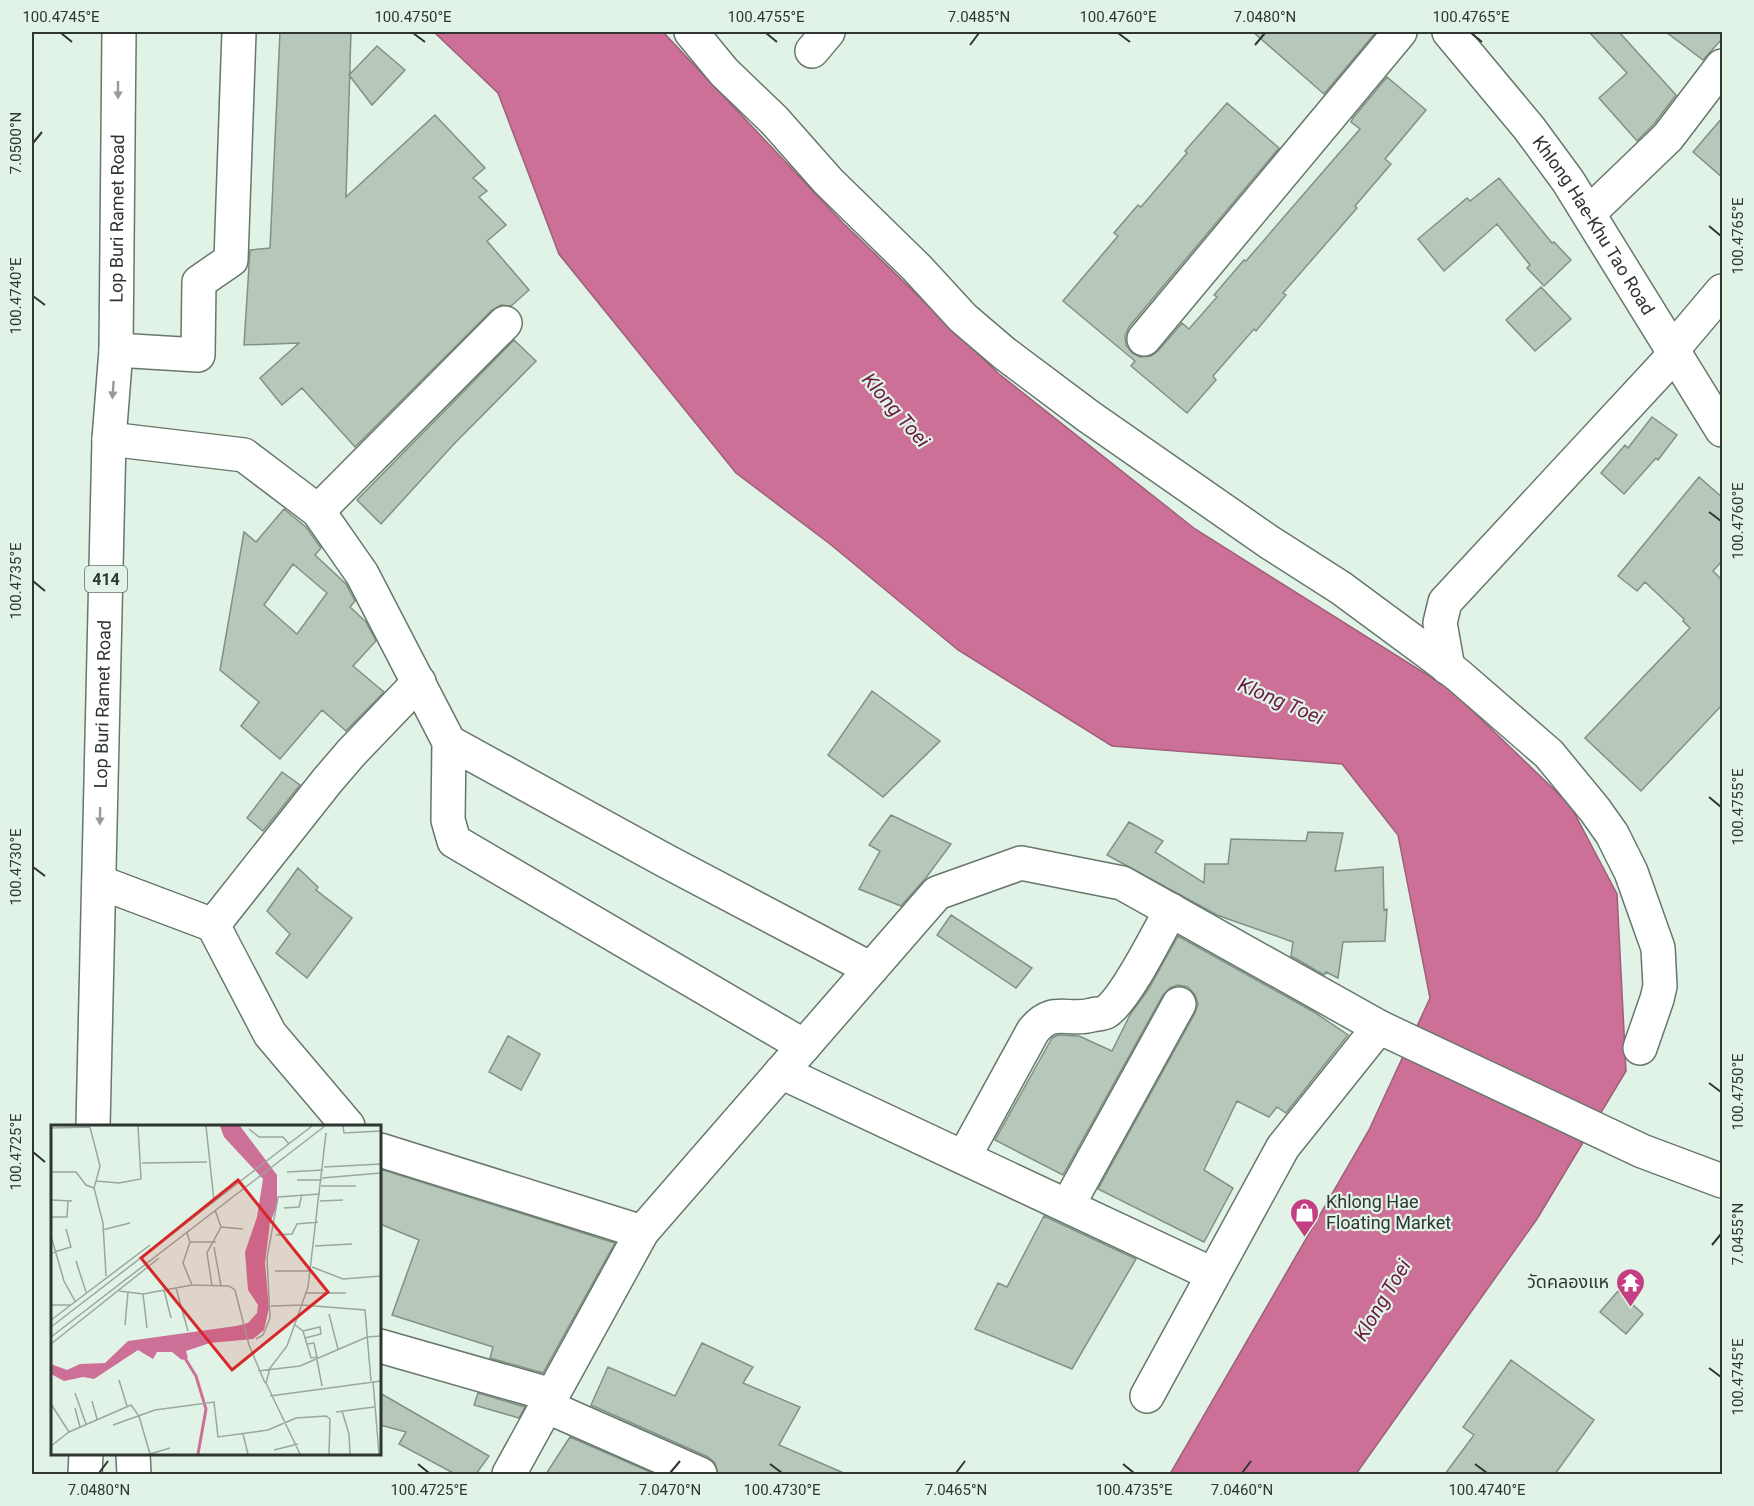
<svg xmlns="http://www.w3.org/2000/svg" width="1754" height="1506" font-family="Roboto,'Noto Sans Thai',sans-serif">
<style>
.water{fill:#cd7098;stroke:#9e5f79;stroke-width:1.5}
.building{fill:#b7c8bb;stroke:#809185;stroke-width:1.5;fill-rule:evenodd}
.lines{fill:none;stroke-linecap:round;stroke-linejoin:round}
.minor-casing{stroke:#67776b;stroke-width:36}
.major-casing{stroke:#67776b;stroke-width:36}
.minor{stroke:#fff;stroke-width:33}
.major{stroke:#fff;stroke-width:33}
.oneway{fill:#979a98}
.ticks{fill:none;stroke:#2f3631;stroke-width:2}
.labels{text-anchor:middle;stroke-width:4.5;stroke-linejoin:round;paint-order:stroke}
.shield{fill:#e1f3e6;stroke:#646f67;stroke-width:1.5}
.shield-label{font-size:16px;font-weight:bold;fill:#2f3631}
.street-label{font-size:18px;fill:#2f3631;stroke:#e1f3e6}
.poi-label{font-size:18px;fill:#2f3631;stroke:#e1f3e6;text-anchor:start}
.water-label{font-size:20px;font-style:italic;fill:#6d1944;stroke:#e1f3e6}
.inset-river{fill:none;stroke:#cd7098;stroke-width:3}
.inset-road{fill:none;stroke:#9aa79e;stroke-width:1.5}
.view{fill:#d62828;fill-opacity:0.15;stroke:#d62828;stroke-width:3}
.inset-edge{fill:none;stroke:#2f3631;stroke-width:3}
.neatline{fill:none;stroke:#2f3631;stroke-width:2}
.ticks-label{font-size:15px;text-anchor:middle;fill:#2f3631}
</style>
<rect width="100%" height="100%" fill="#e1f3e6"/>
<!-- water -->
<path class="water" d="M434,32H663L844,224L999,374L1195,529L1450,689L1570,805L1617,894L1626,1071L1537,1219L1356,1474H1170L1369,1130L1430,998L1398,835L1342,764L1112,746L958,650L830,544L736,473L559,254L498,93Z"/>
<!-- building -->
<path class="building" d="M280,32H351L346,197L435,115L485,168L473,178L487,191L479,197L506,225L487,241L529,290L511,306L501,305L492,310L355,447L302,388L282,405L260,378L299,343L244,345L250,250L270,248Z
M1253,32H1376L1324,94Z
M1589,32H1619L1676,95L1654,124L1637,141L1599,98L1627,73Z
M1666,32H1722V39L1703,60Z
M377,46L405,70L372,105L349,75Z
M1387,77L1426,110L1385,159L1391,164L1355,206L1357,208L1283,293L1286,295L1256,331L1254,329L1213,376L1216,380L1187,413L1131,366L1135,361L1063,301L1118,236L1114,233L1138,205L1141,207L1187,153L1185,151L1227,103L1279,148L1129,327L1125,336L1126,345L1132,353L1140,357L1151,356L1158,351L1182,323L1189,329L1217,297L1214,295L1244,260L1246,261L1360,129L1351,122L1353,118Z
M1722,118V177L1693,152Z
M1499,178L1552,243L1554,242L1571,260L1544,286L1527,268L1530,265L1497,224L1444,271L1418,239L1467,198L1470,201Z
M1541,287L1571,319L1535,351L1506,320Z
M514,340L536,361L453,445L381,524L357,500Z
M1652,417L1677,435L1658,460L1656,458L1624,494L1601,473L1625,445L1628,448Z
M1699,477L1722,497V561L1713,571L1722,580V705L1641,791L1585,738L1690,628L1683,621L1684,619L1645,582L1637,591L1618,576Z
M284,509L306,527L321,548L315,555L346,584L355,601L350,607L366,622L376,641L353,666L384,692L346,731L322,710L280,759L241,726L259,702L220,670L244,532L256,542ZM293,564L327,593L297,634L264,605Z
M872,691L940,741L883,797L828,755Z
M282,772L300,785L263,831L247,818Z
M891,815L951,844L925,879L901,906L859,889L880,851L869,845Z
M1129,822L1163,841L1155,852L1204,883L1205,864H1228L1231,839L1306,841L1308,832L1343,833L1335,871L1383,867L1384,910L1387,909L1385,941L1343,942L1338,978L1326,972L1324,975L1291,956L1293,942L1217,915L1107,855Z
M298,868L318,887L316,890L352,918L307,978L276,953L290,934L267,911Z
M951,915L1032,968L1016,988L937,935Z
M1178,936L1314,1012L1348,1035L1286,1113L1277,1107L1269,1117L1237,1101L1204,1170L1233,1188L1204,1242L1098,1189L1195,1013L1198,1004L1195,995L1188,987L1178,985L1170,988L1163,995L1063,1175L995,1140L1052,1038L1058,1035L1079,1036L1112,1051L1131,1013L1148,990Z
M508,1036L540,1054L521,1090L489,1072Z
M380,1169L615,1243L543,1373L490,1358L493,1347L392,1315L419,1240L380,1224Z
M1044,1216L1136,1259L1072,1369L975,1329L998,1283L1007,1287Z
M1618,1291L1643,1314L1626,1334L1600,1312Z
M702,1343L753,1367L743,1383L800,1407L779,1445L846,1474H718L715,1463L708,1457L591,1405L608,1367L675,1396Z
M1511,1360L1594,1420L1555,1474H1445L1474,1435L1463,1427Z
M380,1393L489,1456L476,1474H455L399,1444L406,1432L380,1425Z
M478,1393L525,1407L519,1418L474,1405Z
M570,1437L655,1474H546Z"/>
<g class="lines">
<defs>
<g id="minor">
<path d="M691,32L724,72L774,120L828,181L917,268L963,318L1004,353L1088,416L1269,542L1341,588L1429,653L1458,675L1549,754L1595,810L1612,834L1631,872L1658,948L1660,986L1657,999L1640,1048"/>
<path id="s1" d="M1449,32L1529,128L1568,181L1722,430"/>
<path d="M812,51L828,32"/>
<path d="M1589,213L1668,137L1722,66"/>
<path d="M1144,339L1400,32"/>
<path d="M1673,349L1722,291"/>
<path d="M116,350L198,355L199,282L231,260L239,32"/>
<path d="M109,439L244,455L318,511L362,574L449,742L448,820L454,841L804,1046"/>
<path d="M318,511L505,323"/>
<path d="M1448,668L1440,623L1445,602L1676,353"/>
<path d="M449,742L666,861L871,969"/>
<path d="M99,882L213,925L270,1034L348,1126"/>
<path d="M213,925L327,781L351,753L419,682"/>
<path d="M781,1072L1212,1274"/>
<path d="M380,1150L642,1232"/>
<path d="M964,1157L1033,1031C1053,1006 1067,1022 1092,1015C1096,1014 1102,1014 1106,1012C1126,999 1158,933 1171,910"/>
<path d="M1068,1205L1179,1004"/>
<path d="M380,1346L552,1395"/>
<path d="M1147,1396L1283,1147L1379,1027"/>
<path d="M548,1407L700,1474"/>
<path d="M509,1474L642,1232L937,893L1021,863L1122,883L1379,1027L1642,1151L1722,1181"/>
</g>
<g id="major">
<path id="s2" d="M93,1126L109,439L116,350L119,32"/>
<path d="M133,1454L134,1474"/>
<path d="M85,1474L86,1454"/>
</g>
</defs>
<!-- minor casing -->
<use href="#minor" class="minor-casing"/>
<!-- major casing -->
<use href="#major" class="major-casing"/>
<!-- minor -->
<use href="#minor" class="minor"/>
<!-- major -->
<use href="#major" class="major"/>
</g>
<!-- one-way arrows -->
<defs><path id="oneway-solid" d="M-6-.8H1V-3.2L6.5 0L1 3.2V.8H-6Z" transform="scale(1.5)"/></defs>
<g class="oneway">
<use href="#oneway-solid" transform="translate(118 90) rotate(90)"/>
<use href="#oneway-solid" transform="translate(113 390) rotate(94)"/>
<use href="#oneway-solid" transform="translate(100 816) rotate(91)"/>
</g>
<!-- ticks -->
<path class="ticks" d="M61,33L72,42M413,33L425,42M766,33L777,42M1118,33L1130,42M1471,33L1482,42M970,45L979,33M1255,45L1265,33M33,143L42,132M1709,226L1721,236M33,296L45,305M1709,512L1721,521M33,581L45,591M1709,797L1721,807M33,867L45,876M1709,1083L1721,1092M33,1152L45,1162M1712,1245L1721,1234M1709,1368L1721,1377M418,1464L429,1473M770,1464L782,1473M1123,1464L1134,1473M1475,1464L1487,1473M99,1473L108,1461M670,1473L680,1461M956,1473L965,1461M1242,1473L1251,1461"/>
<!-- icons -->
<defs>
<symbol id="shop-pin" viewBox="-11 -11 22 30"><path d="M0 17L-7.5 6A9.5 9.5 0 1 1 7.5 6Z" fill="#c43f81" stroke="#e1f3e6"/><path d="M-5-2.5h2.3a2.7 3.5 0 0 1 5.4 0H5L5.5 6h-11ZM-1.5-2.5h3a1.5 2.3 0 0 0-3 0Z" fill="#fff"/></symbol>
<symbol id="temple-pin" viewBox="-11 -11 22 30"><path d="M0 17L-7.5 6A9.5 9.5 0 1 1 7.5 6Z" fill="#c43f81" stroke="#e1f3e6"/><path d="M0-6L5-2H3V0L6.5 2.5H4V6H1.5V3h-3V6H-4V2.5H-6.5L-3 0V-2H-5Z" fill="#fff"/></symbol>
</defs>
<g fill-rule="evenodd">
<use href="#shop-pin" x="1288" y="1196" width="33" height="45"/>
<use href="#temple-pin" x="1614" y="1266" width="33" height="45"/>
</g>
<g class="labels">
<!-- shield labels -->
<rect class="shield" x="85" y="566" width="42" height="26" rx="4.5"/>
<g class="shield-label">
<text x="106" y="585">414</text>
</g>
<!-- street labels -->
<g class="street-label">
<text dy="6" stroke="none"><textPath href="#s2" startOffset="908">Lop Buri Ramet Road</textPath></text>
<text dy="6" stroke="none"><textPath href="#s1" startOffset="242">Khlong Hae-Khu Tao Road</textPath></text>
<text dy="6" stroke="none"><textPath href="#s2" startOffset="422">Lop Buri Ramet Road</textPath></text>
</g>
<!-- poi labels -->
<g class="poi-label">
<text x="1326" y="1208">Khlong Hae<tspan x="1326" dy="21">Floating Market</tspan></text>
<text x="1609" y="1288" text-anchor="end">วัดคลองแห</text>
</g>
<!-- water labels -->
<g class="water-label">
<text transform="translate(896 410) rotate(49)" y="7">Klong Toei</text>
<text transform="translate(1281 701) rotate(23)" y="7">Klong Toei</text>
<text transform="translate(1382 1300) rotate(-59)" y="7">Klong Toei</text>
</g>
</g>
<!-- overview -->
<g transform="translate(51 1125)">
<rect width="330" height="330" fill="#e1f3e6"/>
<path d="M169,1H189L226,50V81L219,98L214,138L218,183L213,205L202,214L159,218L135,226L137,233L131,235L121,227H106L102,234L87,225L43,254L32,252L13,256L0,249V239L16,245L29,239L54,238L77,216L185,201L197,198L206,188L207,180L197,165L194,127L206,92L212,54L173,12Z" fill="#cd7098"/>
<path class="inset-river" d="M132,230L145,251L155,284L147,329"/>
<path class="inset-road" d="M155,1L163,76M292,1L293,8L330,6M0,3L39,2L49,41L45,56M198,4L208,12H232L238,19M91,38L156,37M273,42L330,39M0,47H25L35,60L43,63M236,47L272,45M271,53L330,48M246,55H271M270,61H305M0,75L21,76M269,76L292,75M233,83L248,82L251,69M0,92H16L17,76M170,102L192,104M51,105L79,98M136,108L139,117L132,138L141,160M225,110L241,109L246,99L267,97M0,111L13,156L24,176M139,117H165M264,121L301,119M163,122L170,161M0,128L20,122L15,104M25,136L35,167M261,142L292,154L330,151M224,146H260M55,151L52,98L43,63L45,56L68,58L90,54L87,1M161,161L156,128L170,102L164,85M125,163L137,206M113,165L120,193M68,166L92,169L141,160L178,161L184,165L198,220L214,258M255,168H295M92,169L96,203M0,180H19M251,180L314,185L320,256M220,181L251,180M278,189L287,224M0,195L99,120M74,200L77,167M244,200L252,206L260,233L266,232L263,218L256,219M0,202L261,1M252,206L269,202L270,209L254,213M0,212L274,1M205,214L212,210L219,193L216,133L227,72L269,69M0,219L108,133M266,235L271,261M207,246L249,241L316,212L330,211M68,255L76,281M322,256L328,329M24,268L35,299M219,271L330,256M41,276L46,294M0,279L18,307M24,283L29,302M291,286L298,309L299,329M285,287L323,282M62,300L104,285L163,277L167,312L217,305L245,293L275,291L279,294L278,329M192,309L197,329M0,321L18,307L80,280L88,291L99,329M223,325L247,319M99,329L119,323M249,329L215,258L219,243L236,221L257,162L275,8"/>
<path class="view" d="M187,55L277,167L181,245L90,133Z"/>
<rect width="330" height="330" class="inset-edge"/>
</g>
<!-- border -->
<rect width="1754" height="1506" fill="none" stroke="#e1f3e6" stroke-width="66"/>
<rect x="33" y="33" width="1688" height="1440" class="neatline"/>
<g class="ticks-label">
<text x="61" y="22">100.4745°E</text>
<text x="413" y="22">100.4750°E</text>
<text x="766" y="22">100.4755°E</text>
<text x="979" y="22">7.0485°N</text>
<text x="1118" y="22">100.4760°E</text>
<text x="1265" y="22">7.0480°N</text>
<text x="1471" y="22">100.4765°E</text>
<text transform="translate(16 143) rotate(-90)" y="5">7.0500°N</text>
<text transform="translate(1738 236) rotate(-90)" y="5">100.4765°E</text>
<text transform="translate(16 296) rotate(-90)" y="5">100.4740°E</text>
<text transform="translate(1738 521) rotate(-90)" y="5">100.4760°E</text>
<text transform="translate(16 581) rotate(-90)" y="5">100.4735°E</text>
<text transform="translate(1738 807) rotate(-90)" y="5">100.4755°E</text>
<text transform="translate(16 867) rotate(-90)" y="5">100.4730°E</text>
<text transform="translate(1738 1092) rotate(-90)" y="5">100.4750°E</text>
<text transform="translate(16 1152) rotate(-90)" y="5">100.4725°E</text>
<text transform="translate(1738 1234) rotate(-90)" y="5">7.0455°N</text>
<text transform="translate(1738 1377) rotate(-90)" y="5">100.4745°E</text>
<text x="99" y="1495">7.0480°N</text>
<text x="429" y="1495">100.4725°E</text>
<text x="670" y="1495">7.0470°N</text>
<text x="782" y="1495">100.4730°E</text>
<text x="956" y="1495">7.0465°N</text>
<text x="1134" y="1495">100.4735°E</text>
<text x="1242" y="1495">7.0460°N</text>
<text x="1487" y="1495">100.4740°E</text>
</g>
</svg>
